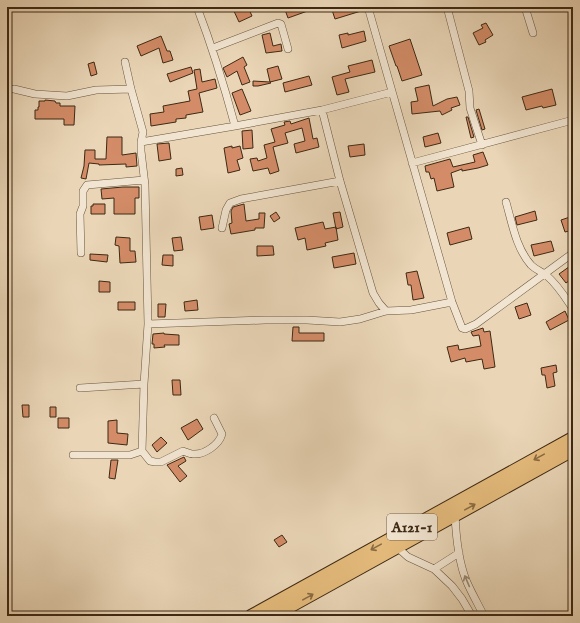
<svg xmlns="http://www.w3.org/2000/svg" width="580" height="623" font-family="'IM FELL English',serif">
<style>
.building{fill:#d38c67;stroke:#3d2914}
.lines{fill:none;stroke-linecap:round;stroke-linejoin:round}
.street-casing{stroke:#68543d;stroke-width:8}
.highway-casing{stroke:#3d2914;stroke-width:14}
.street{stroke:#f1e4d0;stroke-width:7}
.highway{stroke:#e5bb7c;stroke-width:12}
.oneway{stroke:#896b43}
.oneway2{stroke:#978672}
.labels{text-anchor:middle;stroke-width:4;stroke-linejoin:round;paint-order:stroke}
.shield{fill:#f1e4d0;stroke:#73614c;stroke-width:1}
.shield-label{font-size:15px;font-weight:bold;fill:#3d2914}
</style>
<rect width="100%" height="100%" fill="#ead6b7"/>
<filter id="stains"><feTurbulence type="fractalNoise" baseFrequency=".005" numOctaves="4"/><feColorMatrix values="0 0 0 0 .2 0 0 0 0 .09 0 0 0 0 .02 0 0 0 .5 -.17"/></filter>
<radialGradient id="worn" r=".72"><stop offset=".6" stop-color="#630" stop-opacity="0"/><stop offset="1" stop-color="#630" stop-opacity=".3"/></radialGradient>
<!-- building -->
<path class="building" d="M236,7H248L252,16L239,22L233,9Z
M284,7H316V8L288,18Z
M331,7H360L361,11L335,19Z
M486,23L493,35L485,40L486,42L479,45L473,33L483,28L481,25Z
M364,31L366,41L342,48L339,35L348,33V35Z
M270,33L273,46L281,44L282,51L266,53L262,35Z
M161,36L167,51H170L173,60L163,63L159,48L141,56L137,46Z
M410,39L422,75L402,81L397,66H396L389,46Z
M243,57L247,65L244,67L250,82L242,85L237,71L227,77L223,68Z
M372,60L375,72L345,79L349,92L337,95L332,77L350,72L348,66Z
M94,62L97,74L91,76L88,64Z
M278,66L282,79L270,82L271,83L258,86H253V81L270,82L267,69Z
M191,67L193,73L170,82L167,74Z
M200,69L202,82L215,79L217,88L199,93L203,112L186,115V118L176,119V122L151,126L150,114L164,112L163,106L190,101L188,91L197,89L194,70Z
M309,76L312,85L285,92L283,83Z
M429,85L433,106L447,99L457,97L460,105L451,108L452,110L442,115L440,111L412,114L411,102L418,101L415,88Z
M242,89L251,111L240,115L232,93Z
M552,89L556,105L543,108L542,106L526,110L522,97Z
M45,100L55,101L56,103H60V106H75L74,125H64V119H35V110H38V107H39V101H45Z
M479,109L485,129L482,130L476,110Z
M466,117H468L474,137L471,138Z
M309,118L313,139L317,138L319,147L296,153L294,144L305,141L302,128L285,133L288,143L273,147L279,171L270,174L268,168L253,171L250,159L257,158L258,161L267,158L264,145L275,142L271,129L285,125L284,122L290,121L291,124Z
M252,130L253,148L243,149L242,131Z
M438,133L441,143L425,147L423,137Z
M107,137H122V155L136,153L137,166L126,167V164L99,165V164L89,163L86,179L81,178L84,166L85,150H95V159H106Z
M169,143L171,159L159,161L157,144Z
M364,144L365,155L350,157L348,146Z
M232,146V148L240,146L243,158L237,160L240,170L228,173L224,148Z
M483,152L488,165L478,168L462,171V169L451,173L454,187L437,191L434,178L431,179L429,172H426L425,166L450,159L453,167L475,162L473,155Z
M182,168L183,175L176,176V169Z
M123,187H139V198H135V214H114V198L102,199L101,189Z
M93,204H105V214H91V206H93Z
M244,204L246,221L259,219V213H265L264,228H255V230L231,234L229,224L232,223L231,211L233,207Z
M535,211L537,220L517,225L515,217Z
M276,212L280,218L274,222L270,216Z
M340,212L343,227L336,229L333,213Z
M212,215L214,228L201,230L199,217Z
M570,217L573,225V230L565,232L561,220Z
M323,222L325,229L336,227L338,240L325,243L326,246L307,250L305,238L298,240L295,228Z
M469,227L472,239L450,245L447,233Z
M116,237L130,238V251H135L136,262L120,263L119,246L115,245Z
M181,237L183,250L174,251L172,238Z
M551,241L554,251L534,256L531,245Z
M257,246H273L274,255L257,256Z
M354,253L356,264L334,268L332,257Z
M90,254L108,255L107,262L90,260Z
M163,255H173V266L162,265Z
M573,264V278L566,283L559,274Z
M417,271L424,298L413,300L411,285H408L406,273Z
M99,281L110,282V292H99Z
M197,300L198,310L185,311L184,302Z
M118,302H135V310H118Z
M527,303L531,315L519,319L515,307Z
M158,304H166L165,317H158Z
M565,311L569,320L550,330L546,322Z
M293,327H299V333H324V341H292Z
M483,328L484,332L490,331L495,367L484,369L482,359L466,362L465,358L451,362L447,347L458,345L459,350L481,346L479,335L473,336L471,332Z
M164,333V334L179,335V345H164L165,347L154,348V344H152L153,334Z
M556,365L557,372L553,373L555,386L547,388L545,375H542L541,368Z
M172,380H180L181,395H173Z
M22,405H29V417H23Z
M50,407H56V417H50Z
M58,418H69V428H58Z
M197,419L203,429L188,440L181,428Z
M117,420V433L128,434L127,445L108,443V421Z
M161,437L167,443L157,452L152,445Z
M184,457L186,461L178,466L187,476L180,482L167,465Z
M111,460H118L115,479L109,478Z
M282,535L287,542L279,547L274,540Z"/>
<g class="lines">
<defs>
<path id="street" d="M197,7C212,46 224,85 235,126L141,142V151L145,185L148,324L144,384L142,451L150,461L155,462H161L183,451C186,452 190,454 193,454C204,455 219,445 222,434L214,418
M368,7L452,302L462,328L465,329L476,324L573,253
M447,7L469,91L470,108L482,145
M525,7L533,33
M213,48L278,23L281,24L288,49
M125,62L131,89L143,132L141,142
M14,89L35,94L67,96L96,90L131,89
M322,110L340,181L373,293L379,303L386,311
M235,126L322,110L392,92
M412,163L573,120
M506,202C512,223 516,248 531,265C536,270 541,271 546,275C558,285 565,297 573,309
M222,228L226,210L230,203L241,199L340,181
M81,253L80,214L83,206V191L87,185L144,180
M148,324L265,320H307L340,322L360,319L386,311L411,310L452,302
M80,388L144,384
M73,455H130L142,451
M455,515C456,536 458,560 466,580C471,592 478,604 484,616
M398,548L408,557L434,569L452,586L462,599L472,616
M434,569L459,553"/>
<path id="highway" d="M251,616L573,438
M273,616L573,450"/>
</defs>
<!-- street casing -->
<use href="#street" class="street-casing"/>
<!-- highway casing -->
<use href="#highway" class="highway-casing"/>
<!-- street -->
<use href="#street" class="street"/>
<!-- highway -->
<use href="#highway" class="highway"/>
</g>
<!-- one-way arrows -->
<defs><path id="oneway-shaft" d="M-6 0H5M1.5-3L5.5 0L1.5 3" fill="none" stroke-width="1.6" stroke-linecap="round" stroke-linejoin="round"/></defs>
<g class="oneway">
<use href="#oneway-shaft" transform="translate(539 457) rotate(151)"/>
<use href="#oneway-shaft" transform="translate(470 507) rotate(-29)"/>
<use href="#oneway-shaft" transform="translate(376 547) rotate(151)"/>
<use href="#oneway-shaft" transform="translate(308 597) rotate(-29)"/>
</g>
<use class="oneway2" href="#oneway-shaft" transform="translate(467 581) rotate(-113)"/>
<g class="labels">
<!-- shield labels -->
<rect class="shield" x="387" y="514" width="50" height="26" rx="3"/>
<g class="shield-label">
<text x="412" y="532">A121-1</text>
</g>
</g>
<!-- margin -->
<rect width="580" height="623" fill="none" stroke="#ead6b7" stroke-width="24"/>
<rect x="8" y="8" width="564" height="607" fill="none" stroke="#3d2914" stroke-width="2"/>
<rect x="12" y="12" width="556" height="599" fill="none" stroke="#3d2914"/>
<rect width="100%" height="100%" filter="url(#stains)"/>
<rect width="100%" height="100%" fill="url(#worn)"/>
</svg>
